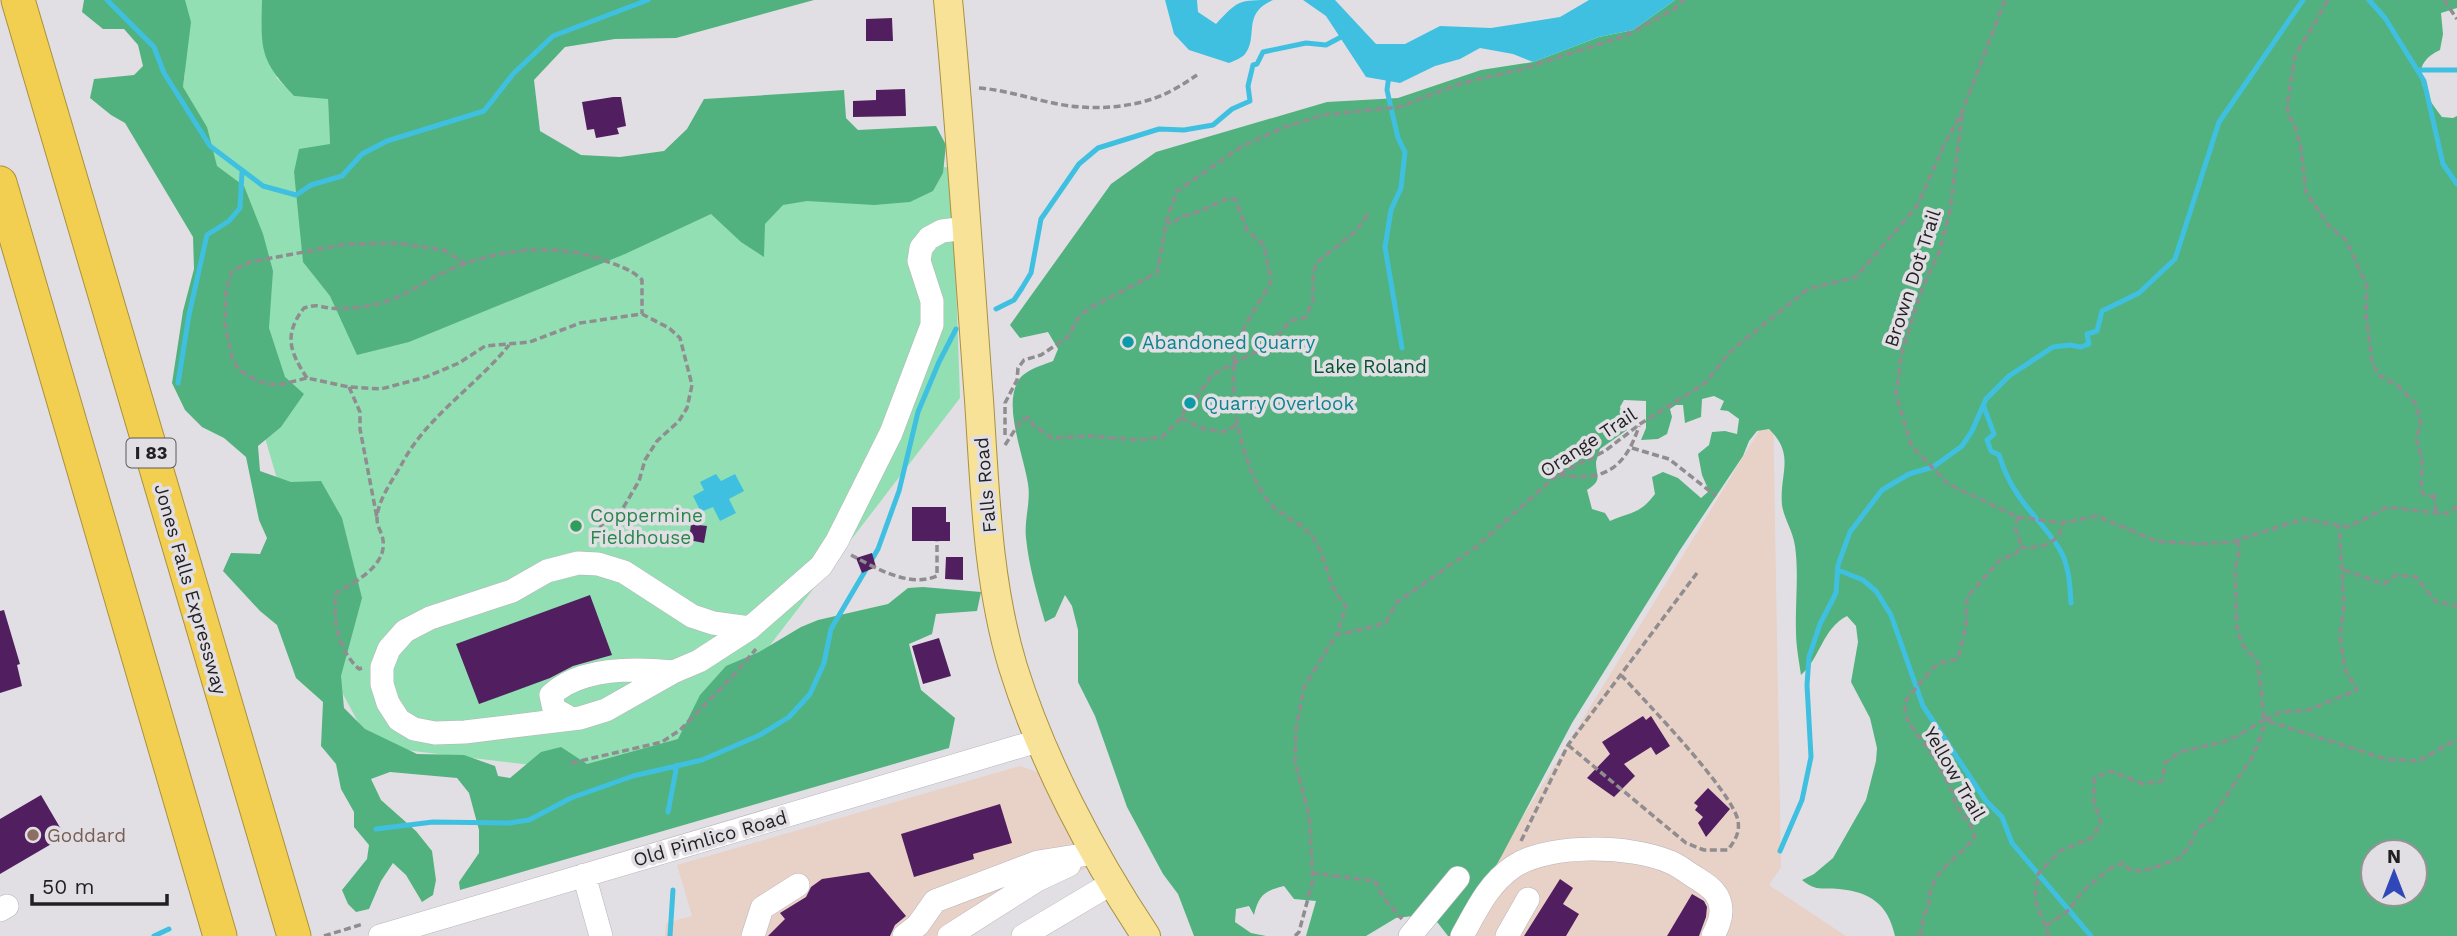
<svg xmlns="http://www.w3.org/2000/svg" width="2457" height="936" font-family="'Work Sans',sans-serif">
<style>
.industrial{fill:#e8d1c6}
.green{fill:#92dfb3}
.forest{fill:#52b27f;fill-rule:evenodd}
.water{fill:#3fc0e1}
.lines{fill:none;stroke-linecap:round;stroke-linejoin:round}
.stream{stroke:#3fc0e1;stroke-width:5}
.building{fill:#511f60}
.minor-casing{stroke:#b8b4b9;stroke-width:24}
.major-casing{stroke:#a99140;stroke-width:30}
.highway-casing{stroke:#a99140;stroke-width:35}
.path{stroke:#8f8d90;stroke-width:3.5;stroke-dasharray:7 3.5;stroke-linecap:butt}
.minor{stroke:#fff;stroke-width:23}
.major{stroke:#f7e297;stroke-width:28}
.highway{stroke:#f2cf51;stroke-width:33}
.culture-dot{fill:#0f9aa8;stroke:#e2dfe4;stroke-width:2.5}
.leisure-dot{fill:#2e9e5b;stroke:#e2dfe4;stroke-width:2.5}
.education-dot{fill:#8d6e63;stroke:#e2dfe4;stroke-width:2.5}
.labels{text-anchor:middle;stroke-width:7;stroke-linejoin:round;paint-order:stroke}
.shield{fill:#e2dfe4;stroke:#5b595c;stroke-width:2}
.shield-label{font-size:18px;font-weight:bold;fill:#211f21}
.street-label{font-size:19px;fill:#211f21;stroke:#e2dfe4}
.culture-label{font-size:19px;fill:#0d838f;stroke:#e2dfe4;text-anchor:start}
.park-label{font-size:19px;fill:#065433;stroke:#e2dfe4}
.leisure-label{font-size:19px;fill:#27864d;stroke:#e2dfe4;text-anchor:start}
.education-label{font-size:19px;fill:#785e54;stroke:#e2dfe4;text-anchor:start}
</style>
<rect width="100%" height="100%" fill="#e2dfe4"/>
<!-- industrial -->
<path class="industrial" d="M1773,408L1781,867L1769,885L1846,936H1450Z
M1020,766L1041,773L1089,867L947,930L949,936H665L666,923L692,916L677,865Z"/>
<!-- green -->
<path class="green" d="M133,0H385L276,77L294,96L328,98L330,144L294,172L296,186L309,182L952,167L960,398L764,653L675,746L582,771L371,746L337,683L193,193L183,87L185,72Z"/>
<!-- forest -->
<path class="forest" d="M84,0H185L191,22L183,87L207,127L217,166L244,186L263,234L273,271L269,328L285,377L304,394L281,427L258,446L260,471L291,482L321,481L342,518L362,598L341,676L344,708L365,729L417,754L464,755L495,766L498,776L510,778L541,752L561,747L587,764L678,739L700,695L726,666L759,652L801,627L818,620L888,604L908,588L923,587L981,592L977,611L936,614L932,634L909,644L921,690L955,718L949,748L460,890L459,882L479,853V830L469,793L457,778L390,772L371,779L381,800L416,831L432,851L436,880L433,895L422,902L406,875L393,863L381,881L369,909L356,912L348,904L342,890L367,859L369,845L354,827V812L341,789L336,764L321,746L323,702L296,678L277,625L260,611L223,571L231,553L260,554L267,538L259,520L246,457L224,438L202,427L185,410L172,383L183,311L194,269L193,237L125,123L111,115L90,98L94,79L134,75L143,66L138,45L124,29H103L82,12Z
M262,0H814L676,38L615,39L565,47L534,80L540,131L581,155L620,157L664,151L687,129L704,99L844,90L846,118L858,130L936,126L946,145L943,173L933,191L910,202L874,205L807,201L783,205L765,224L764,257L741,242L711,214L625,254L409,342L357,355L330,296L303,262L294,172L299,149L330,144L328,99L294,96C259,59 261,49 262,0Z
M1675,0H2457V8L2441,13L2443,34L2440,50C2405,66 2425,95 2442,117L2453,118L2457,116V936H1895C1888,904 1870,892 1839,889C1821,887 1817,892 1802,880L1814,874L1833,858L1866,800L1876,761L1877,748L1870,718L1851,682L1858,642L1856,626L1847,616C1822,629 1821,657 1801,675C1799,661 1796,646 1796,632C1795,603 1799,574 1795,546C1793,531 1784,519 1782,505C1779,474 1796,455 1769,429L1757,431L1749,441L1743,456L1680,550L1572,723L1501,857L1455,936H1448L1434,918L1422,915L1396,918L1366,936H1306L1316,901L1294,899L1284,886C1265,891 1259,894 1254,915L1249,906L1236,909L1235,922L1251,933L1266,936H1194L1178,894L1163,874L1127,807L1095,716L1078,682V630L1072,606L1065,595L1055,617L1045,622C1037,594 1029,567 1026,538C1024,520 1031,501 1028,484C1024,456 1004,409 1017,383C1023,370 1041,366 1053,361L1058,349L1048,332L1020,338L1010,325L1111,184L1156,152L1327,102L1398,98L1481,70L1533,62L1599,37L1633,30ZM1714,396L1724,401L1720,410L1728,411L1739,419L1737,434L1725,431L1712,432L1709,445L1698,454L1702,475L1709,491L1701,498L1678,478L1663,472L1652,477L1655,494C1639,515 1632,511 1610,521L1605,513L1592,509L1587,490C1603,480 1596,477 1596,462C1597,458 1599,453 1600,449L1627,430L1620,407L1624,400L1646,401V428L1641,440L1658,439L1667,434L1672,417L1670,409L1676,405H1683L1685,423L1701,417L1702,399ZM2373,852H2415V894H2373Z"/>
<!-- water -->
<path class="water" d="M1165,0H1197L1198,12L1216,24C1238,0 1239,0 1273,0C1241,14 1259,36 1245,54C1242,58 1234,61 1229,63L1189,50L1174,34Z
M1303,0H1335L1376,44H1405L1440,26L1491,28L1560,17L1589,0H1675L1633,30L1599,37L1533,62L1513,54L1480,48L1460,59L1435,66L1400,83L1366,77L1326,16Z
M716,474L721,481L735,474L744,491L729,499L736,513L720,521L713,507L701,512L693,496L704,490L700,482Z"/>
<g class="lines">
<!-- stream -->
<path class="stream" d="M107,0L154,47L164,73L210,146L263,186L296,195L311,185L342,176L362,154L387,141L484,111L513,74L553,36L648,0
M2369,0L2385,18L2424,81L2443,164L2457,184
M2418,70H2457
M1389,75L1387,90L1391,108L1398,138L1405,152L1401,188L1391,210L1385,247L1402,348
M996,309L1014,300L1022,288L1031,273L1041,219L1079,164L1098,148L1159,129L1184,130L1213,125L1232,109L1250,101L1248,86L1253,65L1257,64L1263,52L1306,43L1326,45L1343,36
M178,383L189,315L207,235L229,221L240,208L242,172
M1984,407L1994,434L1987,440L1991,451L1999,455C2004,471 2010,484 2020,498C2033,516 2049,531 2060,550C2069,566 2070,584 2071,603
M1838,570L1863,580L1876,591L1891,615L1923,706L1986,801L2002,817L2012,843L2091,936
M668,812L677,765
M376,829L433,822L509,823L529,820L571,798L633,776L702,760L760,735L789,717L810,694L824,663L831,629L878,549L899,491L918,412L939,362L956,329
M1780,851L1802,800L1811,757L1807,685L1809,657L1820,624L1836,593L1838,565L1850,532L1882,490L1909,474L1933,467L1962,446L1972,431L1986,399L2009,376L2053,347L2070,345L2081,347L2089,344L2087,334L2097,331L2102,311L2139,293L2175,259L2219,122L2303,0
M154,936L169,929
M670,936L673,890"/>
</g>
<!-- building -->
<path class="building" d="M892,18L893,41H866V19Z
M905,89L906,116L853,117V101L876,100V90Z
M613,97H621L626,126L617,128L619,134L596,138L594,129L587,130L582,102Z
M912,507H946V522H950V541H912Z
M691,524L707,526L704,543L689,540Z
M872,553L876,567L862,573L856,558Z
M946,557H963V580L945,579Z
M590,595L612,655L573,666L550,678L479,704L456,644Z
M4,610L20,664L17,665L22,686L0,693V611Z
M939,638L951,676L923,684L912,646Z
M1643,716L1646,720L1651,716L1670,746L1656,755L1651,747L1624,764L1635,776L1614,797L1587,778L1610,754L1602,742Z
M1708,788L1730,809L1706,837L1698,823L1703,817L1695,810L1698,806L1694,803Z
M41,795L65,836L0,874V819Z
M1000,804L1012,843L973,854L974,859L914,877L901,834Z
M869,872L906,916L895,925L890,936H768L785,919L780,913L806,897L811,887L822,879Z
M1560,879L1573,888L1563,904L1579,914L1566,936H1524Z
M1692,894L1704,901L1707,907L1706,917L1699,936H1667Z"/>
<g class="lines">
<defs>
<path id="minor" d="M750,628L713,623L692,616L624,572L598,564L578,563L547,571L512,591L430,618L405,631L389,649L382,667V684L388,703L399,720L414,729L435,733L465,732L580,718L606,710L673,672L699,661L750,628L821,566L837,541L891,433L932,325V301L919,261L921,248L929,238L942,231L966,228
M572,719L554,709L551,695C580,667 635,668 673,672
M584,875L601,936
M0,910L7,906
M380,936L1041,740
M753,936L762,908L798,885
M904,936L918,925L935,901L1038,862L1095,853
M949,936L1037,880L1069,865
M1023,936L1112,883
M1410,936L1458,878
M1462,936C1476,911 1488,884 1513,867C1548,843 1631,845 1670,862C1678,865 1685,871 1693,876C1707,885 1721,892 1721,911C1721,920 1717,928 1713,936
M1507,936L1528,899"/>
<path id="major" d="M948,0C961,133 969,267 979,400C985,489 987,581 1013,667C1042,760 1092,855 1146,936"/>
<path id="highway" d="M18,0L294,936
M0,183L220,936"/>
</defs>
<!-- minor casing -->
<use href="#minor" class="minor-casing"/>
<!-- major casing -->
<use href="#major" class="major-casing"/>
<!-- highway casing -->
<use href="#highway" class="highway-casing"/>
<!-- path -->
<path class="path" d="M2328,0L2295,56L2287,106L2289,117L2294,123L2301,148L2306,192L2328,225L2346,240L2367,286L2366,314L2372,361L2378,375L2397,385L2416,404L2421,425L2416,438L2422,459L2421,490L2425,495L2436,497
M2444,0L2457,19
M979,88C1005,90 1028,98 1053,103C1088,111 1136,109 1169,92C1179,87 1188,81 1197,75
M1962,115L1950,210L1940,250L1922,289L1902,351L1896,394L1911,445L1948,484L2018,517L2063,523L2097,516L2156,541L2199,544L2231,542L2303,519L2348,527L2388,507L2445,514L2457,507
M1167,219L1169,223H1174L1181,216L1190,215L1229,198L1235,199L1247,230L1264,245L1271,281C1262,300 1247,318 1240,338C1223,380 1240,466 1269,502C1278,514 1299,521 1311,535C1323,550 1325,568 1332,584C1335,592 1341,600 1346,607L1337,634
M466,264L444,250L398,243L347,244L250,262L232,271L226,291L225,324L232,358L239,370L256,380L268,384L279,385L307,378L349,387L381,389L426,377L459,363L485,346L530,342L580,323L642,314L669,328L680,338L692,385L687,408L679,421L657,441L645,460L639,481L623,508L603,523L590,544
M307,378C290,352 283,335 304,308C317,304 317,306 329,308C347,310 370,307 387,301C409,294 428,279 449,270C496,250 551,242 600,259C616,265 630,268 642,280V314
M349,387L360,412V429L377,518
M1181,418L1201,428L1223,432L1239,424
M1005,435V403L1017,380L1018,368L1024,360L1041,355L1068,337L1078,318L1088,309L1157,273L1167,219L1177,191L1241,147L1282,128L1323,115L1399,107L1462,83L1522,69L1625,36L1673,10L1684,0
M1005,445L1022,419L1029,418L1033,425L1052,438L1089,436L1138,440L1162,437L1181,418L1186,407L1198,396L1212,375L1272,343L1290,321L1306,317L1313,300V278L1316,263L1356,231L1370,211
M1632,448L1669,459L1716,496
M1559,475C1604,482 1625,469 1639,426
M2434,494L2436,513
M2018,517L2015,528L2019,535L2020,547
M2238,540L2239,552L2235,569L2237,629L2242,644L2258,663L2264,720L2281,712L2308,710L2357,690L2345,669L2340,637L2344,606L2339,526
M2020,547C2040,549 2059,545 2063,523
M851,555C876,568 909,588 937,576V541
M2344,570L2384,584L2396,575L2416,577L2435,601L2457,606
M362,668L359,669C337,649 333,620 336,593C355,582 387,566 383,540C382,533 377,526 377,519C377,500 395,477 404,460C429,415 477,385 509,345
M1568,745L1686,843L1704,850H1728C1735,840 1740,833 1738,821C1733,792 1646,702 1622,676
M571,763L662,742L680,730L733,676L756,649
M1521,841L1568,745L1697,573
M1312,873L1375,881L1383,897L1402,919
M2046,926L2069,910L2083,891L2109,869L2123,863L2130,870L2143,871L2180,858L2191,843L2197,829L2211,819L2253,756L2264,727V720
M324,936L363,924
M1295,936L1299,932L1313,880L1309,815L1295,762L1296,730L1304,687L1336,635L1372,627L1386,622L1396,603L1476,547L1557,475L1605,451L1640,424L1704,384L1732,350L1808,289L1856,277L1917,206L1945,143L1962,112L2005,0
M1920,936L1924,914L1929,908C1927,872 1954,863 1975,837L1971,826L1955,804L1954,794L1934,757L1909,723L1905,712L1906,700L1932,669L1940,663L1958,659L1966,626L1967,597L2002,558L2015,555L2020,547
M2049,936L2035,900L2038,874L2060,851L2093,837L2101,822L2094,803V778L2111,771L2143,784L2162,781L2165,763L2180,752L2230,740L2264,720L2386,759L2419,761L2457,739"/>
<!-- minor -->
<use href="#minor" class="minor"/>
<!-- major -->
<use href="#major" class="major"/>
<!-- highway -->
<use href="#highway" class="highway"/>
</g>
<!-- markers -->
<g class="culture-dot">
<circle cx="1128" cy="342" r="7"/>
<circle cx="1190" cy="403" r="7"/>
</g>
<circle class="leisure-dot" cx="576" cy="526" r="7"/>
<circle class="education-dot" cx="33" cy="835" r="7"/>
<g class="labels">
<!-- shield labels -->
<rect class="shield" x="126.5" y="438.5" width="49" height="29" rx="5"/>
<g class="shield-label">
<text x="151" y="459">I 83</text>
</g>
<!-- street labels -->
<g class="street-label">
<text transform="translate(1912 278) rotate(-72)" y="7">Brown Dot Trail</text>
<text transform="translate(1588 442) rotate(-33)" y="7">Orange Trail</text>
<text transform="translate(985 485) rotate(-95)" y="7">Falls Road</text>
<text transform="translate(191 589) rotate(74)" y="7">Jones Falls Expressway</text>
<text transform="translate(1955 773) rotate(60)" y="7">Yellow Trail</text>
<text transform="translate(710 838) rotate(-16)" y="7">Old Pimlico Road</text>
</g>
<!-- culture labels -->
<g class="culture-label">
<text x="1142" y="349">Abandoned Quarry</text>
<text x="1204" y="410">Quarry Overlook</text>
</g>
<!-- park labels -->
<g class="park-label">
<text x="1370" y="373">Lake Roland</text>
</g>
<!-- leisure labels -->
<g class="leisure-label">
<text x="590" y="522">Coppermine<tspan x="590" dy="22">Fieldhouse</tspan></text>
</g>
<!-- education labels -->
<g class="education-label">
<text x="47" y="842">Goddard</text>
</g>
</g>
<!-- north arrow -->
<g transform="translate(2394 873)"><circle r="33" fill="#e2dfe4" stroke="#959296" stroke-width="2"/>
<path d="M0-5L12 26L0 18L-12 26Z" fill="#2f47b8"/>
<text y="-10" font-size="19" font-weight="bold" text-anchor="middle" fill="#211f21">N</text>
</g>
<!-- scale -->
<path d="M32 894v10h135v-10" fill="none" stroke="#211f21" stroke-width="3.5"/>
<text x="42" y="894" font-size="21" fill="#211f21" stroke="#e2dfe4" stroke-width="5" paint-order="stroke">50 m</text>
</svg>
